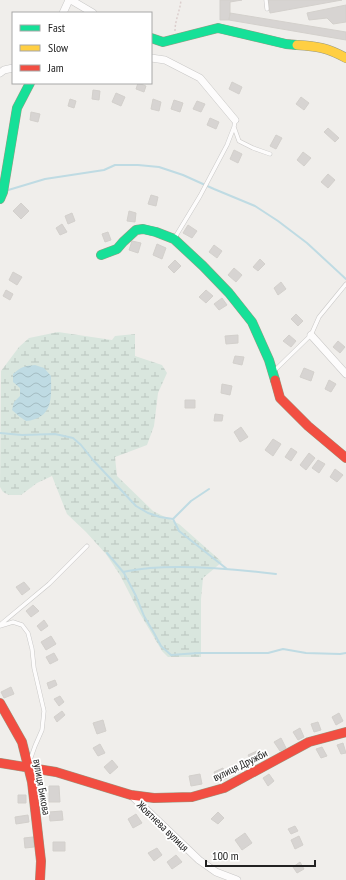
<svg xmlns="http://www.w3.org/2000/svg" width="346" height="880" font-family="'PT Sans Narrow',sans-serif">
<style>
.wetland{fill:url(#wetland-marsh)}
.water{fill:url(#water-waves)}
.lines{fill:none;stroke-linecap:round;stroke-linejoin:round}
.stream{stroke:#bfdbe3;stroke-width:2}
.building{fill:#d7d4d2;stroke:#d3d0cc}
.lane-casing{stroke:#c9c8c7;stroke-width:4.5}
.street-casing{stroke:#c9c8c7;stroke-width:8}
.fast-casing{stroke:#999a82;stroke-width:10}
.slow-casing{stroke:#999a82;stroke-width:10}
.jam-casing{stroke:#999a82;stroke-width:10}
.path{stroke:#dccecd;stroke-width:1.5;stroke-dasharray:2 2;stroke-linecap:butt}
.lane{stroke:#fdfcfc;stroke-width:3.5}
.street{stroke:#fdfcfc;stroke-width:7}
.fast{stroke:#16e098;stroke-width:9}
.slow{stroke:#ffcf43;stroke-width:9}
.jam{stroke:#f24e42;stroke-width:9}
.labels{text-anchor:middle;stroke-width:3.5;stroke-linejoin:round;paint-order:stroke}
.street-label{font-size:11px;fill:#222;stroke:#fff}
</style>
<defs>
<pattern id="wetland-marsh" width="20" height="14" patternUnits="userSpaceOnUse"><rect width="20" height="14" fill="#d9e6de"/><path d="M1 5h8M5 5V1M11 12h8M15 12V8" fill="none" stroke="#bac5be"/></pattern>
<pattern id="water-waves" width="16" height="10" patternUnits="userSpaceOnUse"><rect width="16" height="10" fill="#bfdbe3"/><path d="M0 5q4-4 8 0t8 0" fill="none" stroke="#a4bcc2"/></pattern>
</defs>
<rect width="100%" height="100%" fill="#f0eeeb"/>
<!-- wetland -->
<path class="wetland" d="M58,332L112,340L115,336L135,334V356L162,365L167,373L158,393L154,426L147,445L115,457L117,476L153,511L179,524L222,562L203,578L201,599V657H168L162,651L139,612L120,575L106,554L86,532L67,514L52,476L37,483L21,495H9L3,492L0,487L1,371L19,347L29,338Z"/>
<!-- water -->
<path class="water" d="M35,365L44,368L51,376C51,392 54,413 35,419C32,420 29,421 26,421L20,417L12,410L14,402L20,396V388L13,382V374C21,367 24,366 35,365Z"/>
<g class="lines">
<!-- stream -->
<path class="stream" d="M5,191L45,179L104,170L115,165H138L159,167L183,175L214,189L255,206L278,221L307,243L346,279
M0,433L22,435L55,434L73,438L81,445L93,460L136,506L148,513L160,517L173,519L191,501L209,489
M173,519L179,531L227,569
M107,553L124,573L136,596L144,616L154,633L161,646L171,655L198,653H268L283,649L306,653L340,654L346,653
M123,572C132,570 141,569 150,568C190,565 236,569 276,574"/>
</g>
<!-- building -->
<path class="building" d="M220,0H242L230,2V13L229,20H220Z
M268,0H342L270,13Z
M346,5V22L333,24L327,18L309,20L307,13Z
M230,13L346,32V40L229,20Z
M232,82L242,87L239,94L229,89Z
M138,83L146,86L144,92L136,89Z
M93,90L100,91L99,100L92,99Z
M116,93L125,97L121,106L112,102Z
M301,97L309,103L304,110L296,104Z
M70,99L76,101L74,108L68,106Z
M153,99L161,102L159,111L151,109Z
M174,100L183,103L180,112L171,109Z
M197,101L205,104L201,112L193,109Z
M31,112L40,114L38,122L30,120Z
M210,118L219,122L216,129L207,125Z
M328,128L339,138L335,142L324,132Z
M276,135L282,138L276,149L270,146Z
M234,150L242,154L238,163L230,159Z
M303,152L311,158L304,166L297,160Z
M328,174L335,180L328,188L321,182Z
M151,195L158,197L156,206L148,204Z
M21,203L29,211L21,219L13,211Z
M129,211L136,213L135,222L127,221Z
M72,213L75,221L68,224L65,216Z
M62,224L67,232L60,235L56,228Z
M188,225L197,231L192,238L183,233Z
M108,232L111,240L105,242L102,234Z
M132,241L141,243L138,253L129,250Z
M157,244L166,248L162,259L153,255Z
M214,245L222,251L217,258L209,252Z
M260,259L265,264L258,271L253,267Z
M175,260L181,266L174,273L168,267Z
M234,268L242,275L236,282L228,275Z
M13,272L22,277L17,285L9,280Z
M281,282L286,289L278,295L274,288Z
M6,290L13,294L10,300L3,296Z
M206,290L213,296L206,303L199,297Z
M222,298L227,305L219,310L214,304Z
M296,314L303,321L298,326L291,319Z
M238,335V343L226,344L225,336Z
M289,335L296,341L291,347L283,341Z
M338,341L345,347L340,353L333,347Z
M235,356L244,357L242,365L233,363Z
M304,368L314,372L311,381L300,377Z
M329,380L336,384L331,392L325,389Z
M222,384L232,386L230,395L221,393Z
M185,400H195V408H185Z
M215,414L223,415L222,421H214Z
M241,427L248,437L240,442L234,432Z
M273,439L281,444L273,456L265,450Z
M291,448L297,452L291,461L285,457Z
M309,453L315,458L306,470L300,465Z
M318,460L325,464L319,473L312,468Z
M335,469L343,475L337,482L330,477Z
M24,582L30,589L22,595L16,587Z
M33,605L39,611L31,617L26,611Z
M44,620L48,626L41,631L37,626Z
M51,636L56,644L46,650L41,642Z
M54,653L58,660L50,664L46,657Z
M55,680L57,685L49,689L47,683Z
M11,687L14,694L4,698L1,692Z
M60,696L64,702L59,706L54,699Z
M62,711L65,715L57,722L54,717Z
M339,713L343,721L336,725L332,717Z
M103,720L106,731L97,734L93,723Z
M318,722L321,730L314,732L311,724Z
M300,728L304,737L298,740L293,732Z
M281,738L286,748L280,751L274,742Z
M343,743L346,753L341,754L337,745Z
M100,744L105,753L98,756L93,748Z
M322,747L327,756L321,758L316,749Z
M257,751L261,760L253,764L248,755Z
M112,760L118,767L110,774L104,767Z
M223,768L227,778L217,781L214,772Z
M200,774L202,784L191,786L189,776Z
M269,774L274,781L268,786L263,778Z
M49,786H59L60,802H49Z
M18,795H26V803H18Z
M62,811L63,820L50,821L49,812Z
M218,812L224,818L218,824L211,819Z
M136,814L142,823L133,828L128,819Z
M28,815L29,822L16,824L15,817Z
M295,826L298,831L291,834L288,829Z
M245,833L252,843L242,850L235,840Z
M299,836L303,845L295,849L291,840Z
M33,837L34,847L25,848L24,838Z
M53,842H65V851H53Z
M157,848L162,855L154,861L148,853Z
M176,855L182,862L172,869L167,862Z
M300,862L304,869L297,873L293,867Z"/>
<g class="lines">
<defs>
<path id="lane" d="M266,0L267,9
M234,127L239,141L253,148L270,154
M174,239L200,196L227,145L234,127L235,120
M273,372L311,335L319,317L346,284
M1,624L49,584L87,546
M0,626L13,622L22,625L28,633L32,649L34,668L44,711L42,730L35,746L29,763"/>
<path id="street" d="M71,0L93,13
M63,13L69,0
M151,58L165,60L200,78L235,120
M0,73L4,70L13,68
M311,335L346,374
M131,795L199,860L216,872L237,880"/>
<path id="fast" d="M151,38L163,42L218,28L286,44L297,45
M0,199L3,192L17,108L30,83
M101,255L117,249L123,242L136,230L143,229L156,232L174,239L203,266L229,293L252,322L269,360L275,380"/>
<path id="slow" d="M297,45C317,46 328,48 346,58"/>
<path id="jam" d="M275,380L280,398L308,426L346,458
M0,703L22,742L32,782L41,861L40,880
M0,763L56,772L131,795L154,798L192,797L224,788L309,742L346,732"/>
</defs>
<!-- lane casing -->
<use href="#lane" class="lane-casing"/>
<!-- street casing -->
<use href="#street" class="street-casing"/>
<!-- fast casing -->
<use href="#fast" class="fast-casing"/>
<!-- slow casing -->
<use href="#slow" class="slow-casing"/>
<!-- jam casing -->
<use href="#jam" class="jam-casing"/>
<!-- path -->
<path class="path" d="M175,31C175,20 180,11 181,0"/>
<!-- lane -->
<use href="#lane" class="lane"/>
<!-- street -->
<use href="#street" class="street"/>
<!-- fast -->
<use href="#fast" class="fast"/>
<!-- slow -->
<use href="#slow" class="slow"/>
<!-- jam -->
<use href="#jam" class="jam"/>
</g>
<g class="labels">
<!-- street labels -->
<g class="street-label">
<text transform="translate(240 765) rotate(-26)" y="4">вулиця Дружби</text>
<text transform="translate(42 787) rotate(80)" y="4">вулиця Бикова</text>
<text transform="translate(163 826) rotate(44)" y="4">Жовтнева вулиця</text>
</g>
</g>
<!-- legend -->
<rect x="12" y="12" width="140" height="72" fill="#ffffff" stroke="#a7a7a7"/>
<rect x="20" y="25" width="20" height="6" fill="#16e098" stroke="#a7a7a7"/>
<text x="48" y="32" font-size="12" fill="#222222">Fast</text>
<rect x="20" y="45" width="20" height="6" fill="#ffcf43" stroke="#a7a7a7"/>
<text x="48" y="52" font-size="12" fill="#222222">Slow</text>
<rect x="20" y="65" width="20" height="6" fill="#f24e42" stroke="#a7a7a7"/>
<text x="48" y="72" font-size="12" fill="#222222">Jam</text>
<!-- scale -->
<path d="M206 860v6h109v-6" fill="none" stroke="#222222" stroke-width="2"/>
<text x="212" y="860" font-size="12" fill="#222222" stroke="#ffffff" stroke-width="3" paint-order="stroke">100 m</text>
</svg>
